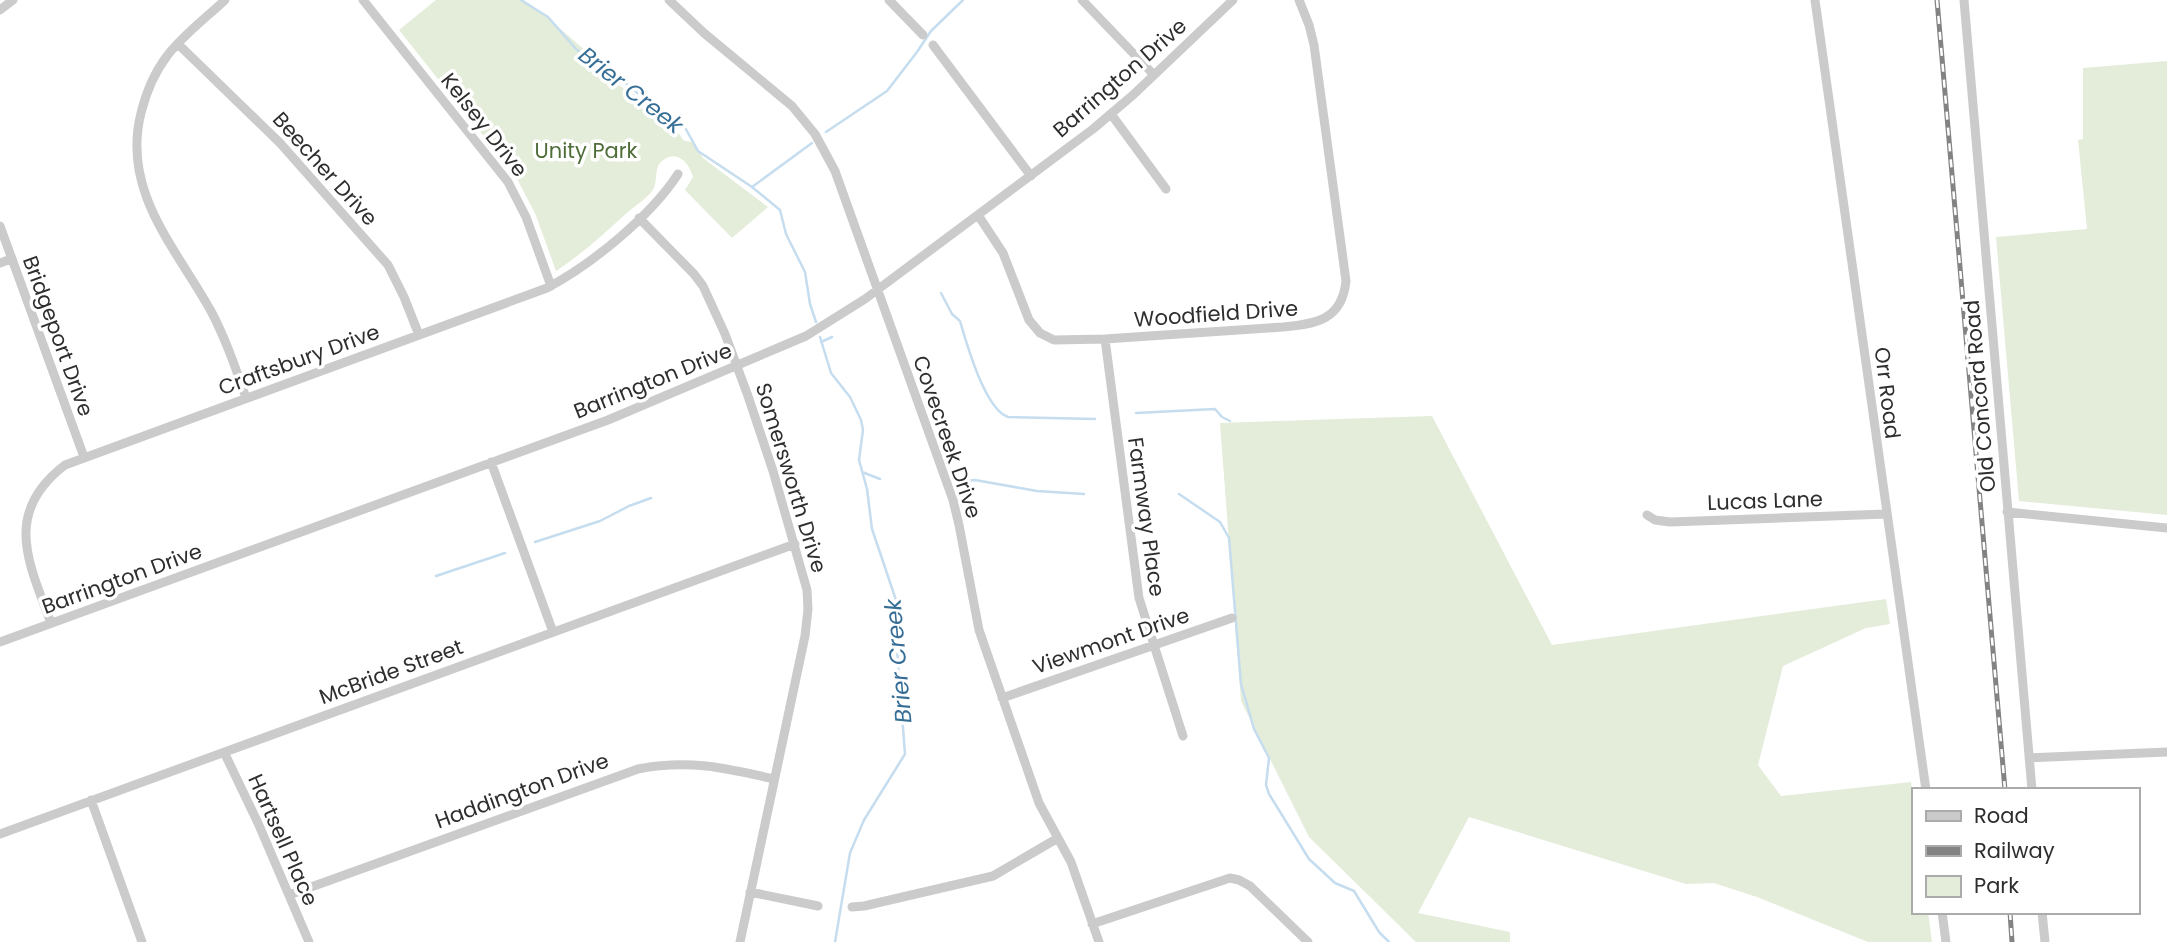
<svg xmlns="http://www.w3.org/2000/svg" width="2167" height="942" font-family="Poppins,sans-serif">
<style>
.green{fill:#e4ecda}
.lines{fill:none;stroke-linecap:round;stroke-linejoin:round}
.stream{stroke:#c5ddee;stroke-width:2.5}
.minor{stroke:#cbcbcb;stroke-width:9}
.rail-casing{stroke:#838383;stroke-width:5}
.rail{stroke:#fff;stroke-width:2.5;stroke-dasharray:8;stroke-linecap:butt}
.labels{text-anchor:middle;stroke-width:7;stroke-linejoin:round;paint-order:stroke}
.street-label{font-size:21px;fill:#2e2e2e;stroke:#fff}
.park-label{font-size:21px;fill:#4f6d38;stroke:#fff}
.water-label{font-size:23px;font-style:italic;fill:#366e96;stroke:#fff}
</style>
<rect width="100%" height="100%" fill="#fff"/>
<!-- green -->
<path class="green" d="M436,0H523L547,17L589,54L621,87L650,104L655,116L679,134L684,141L694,142L703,158L768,207L732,238L685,190L693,177C690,164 677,148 662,161C653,168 659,182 652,191C646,199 635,206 628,212C605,233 582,254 556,271L535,213L516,177L399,30Z
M2167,61V515L2019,501L1996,237L2087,229L2078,140L2083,139V68Z
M1432,416L1552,645L1886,599L1890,624L1866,628L1783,666L1758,765L1781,796L1911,782L1913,799V912H1928L1932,942H1868L1757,897L1714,883L1686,884L1469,817L1418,913L1510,932V942H1416L1309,837L1241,701L1220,423Z"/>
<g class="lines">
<!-- stream -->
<path class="stream" d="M521,0L548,17L576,49L628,85L671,121L683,124L698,151L752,187L780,210L786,234L805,272L810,304L816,322
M826,132L887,91L917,52L931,31L963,0
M752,187L812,143
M941,293L952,314L960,321C967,345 985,409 1008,417L1095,419
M820,337L831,373L850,397L861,420L863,430L859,460L867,489L872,529L898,606L899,619L896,636L905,754L864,820L850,853L835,942
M821,342L832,337
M1136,413L1215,409L1222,417L1230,421
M862,472L880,479
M966,481L975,480L1037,491L1084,494
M1179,494L1220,522L1229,538L1241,684L1254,729L1269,758L1266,785L1269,794L1309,859L1335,883L1354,891L1379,932L1389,942
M535,542L600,521L629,506L651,498
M436,576L505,553"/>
<!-- minor -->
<path class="minor" d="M225,0C206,18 183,35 167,56C154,73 146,93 141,113C121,192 177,249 212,313C226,340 236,369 246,398
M363,0L508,182L526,217L551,286
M669,0L704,33L792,106L815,134L835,171L953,500L959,525L979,630L1039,803L1071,862L1099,942
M889,0L923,35
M1082,0L1154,75
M1815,0L1926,790
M1964,0L2032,790
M0,10L13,0
M178,44L280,143L388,265L404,297L419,335
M933,45L1031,176
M1111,114L1166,189
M978,215L1003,253L1029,320L1040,333L1054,340L1105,339L1283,327C1316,324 1342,320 1346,281L1314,45L1309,25L1299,0
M639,218L694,274L703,286L725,334L748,396L773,471L807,590L808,609L805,636L740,942
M0,226L84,457
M0,263L11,259
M1105,339L1139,598L1183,736
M491,462L553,632
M2007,512L2167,528
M1647,515L1655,520L1670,522L1886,514
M51,623C29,563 2,513 65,465L547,288C592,264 650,217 678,174
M0,642L608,420L806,336L865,299L1093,129L1133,95L1233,0
M1002,698L1232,618
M224,752L258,823L309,942
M2029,758L2167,752
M91,800L142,942
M0,834L795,544
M750,892L818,906
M289,895L638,769C688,759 726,768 774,779
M852,907L864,906L993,876L1058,838
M1942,912L1946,942
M2042,912L2045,942
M1092,924L1230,878L1239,880L1250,886L1308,942"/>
<defs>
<path id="rail" d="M1937,0L2005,790
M2010,912L2012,942"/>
</defs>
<!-- rail casing -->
<use href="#rail" class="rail-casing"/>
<!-- rail -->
<use href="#rail" class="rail"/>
</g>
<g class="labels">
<!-- street labels -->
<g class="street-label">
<text transform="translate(1120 78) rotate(-41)" y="7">Barrington Drive</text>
<text transform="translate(484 125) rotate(52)" y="7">Kelsey Drive</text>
<text transform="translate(325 169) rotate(48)" y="7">Beecher Drive</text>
<text transform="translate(1216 314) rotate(-4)" y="7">Woodfield Drive</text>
<text transform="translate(58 336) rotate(70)" y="7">Bridgeport Drive</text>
<text transform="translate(299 360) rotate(-20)" y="7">Craftsbury Drive</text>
<text transform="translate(653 381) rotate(-22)" y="7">Barrington Drive</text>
<text transform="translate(1887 393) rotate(83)" y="7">Orr Road</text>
<text transform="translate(1980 396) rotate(-95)" y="7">Old Concord Road</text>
<text transform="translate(947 437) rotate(71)" y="7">Covecreek Drive</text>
<text transform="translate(791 478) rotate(73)" y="7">Somersworth Drive</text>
<text transform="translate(1765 501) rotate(-2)" y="7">Lucas Lane</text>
<text transform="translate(1146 517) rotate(82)" y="7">Farmway Place</text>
<text transform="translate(122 579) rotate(-20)" y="7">Barrington Drive</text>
<text transform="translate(1111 641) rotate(-19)" y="7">Viewmont Drive</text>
<text transform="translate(391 672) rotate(-20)" y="7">McBride Street</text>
<text transform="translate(522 791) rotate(-20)" y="7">Haddington Drive</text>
<text transform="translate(283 840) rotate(66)" y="7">Hartsell Place</text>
</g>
<!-- park labels -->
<g class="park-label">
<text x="586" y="158">Unity Park</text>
</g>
<!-- water labels -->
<g class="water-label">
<text transform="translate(631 90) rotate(38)" y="8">Brier Creek</text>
<text transform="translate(898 661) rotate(-95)" y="8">Brier Creek</text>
</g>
</g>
<!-- legend -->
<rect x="1912" y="788" width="228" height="126" fill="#ffffff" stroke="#ababab" stroke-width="2"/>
<rect x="1926" y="811" width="35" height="10" fill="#cbcbcb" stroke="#ababab" stroke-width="2"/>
<text x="1974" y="823" font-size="21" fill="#2e2e2e">Road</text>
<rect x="1926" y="846" width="35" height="10" fill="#838383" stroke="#ababab" stroke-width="2"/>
<text x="1974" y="858" font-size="21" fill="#2e2e2e">Railway</text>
<rect x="1926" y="876" width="35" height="21" fill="#e4ecda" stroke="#ababab" stroke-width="2"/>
<text x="1974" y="893" font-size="21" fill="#2e2e2e">Park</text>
</svg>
